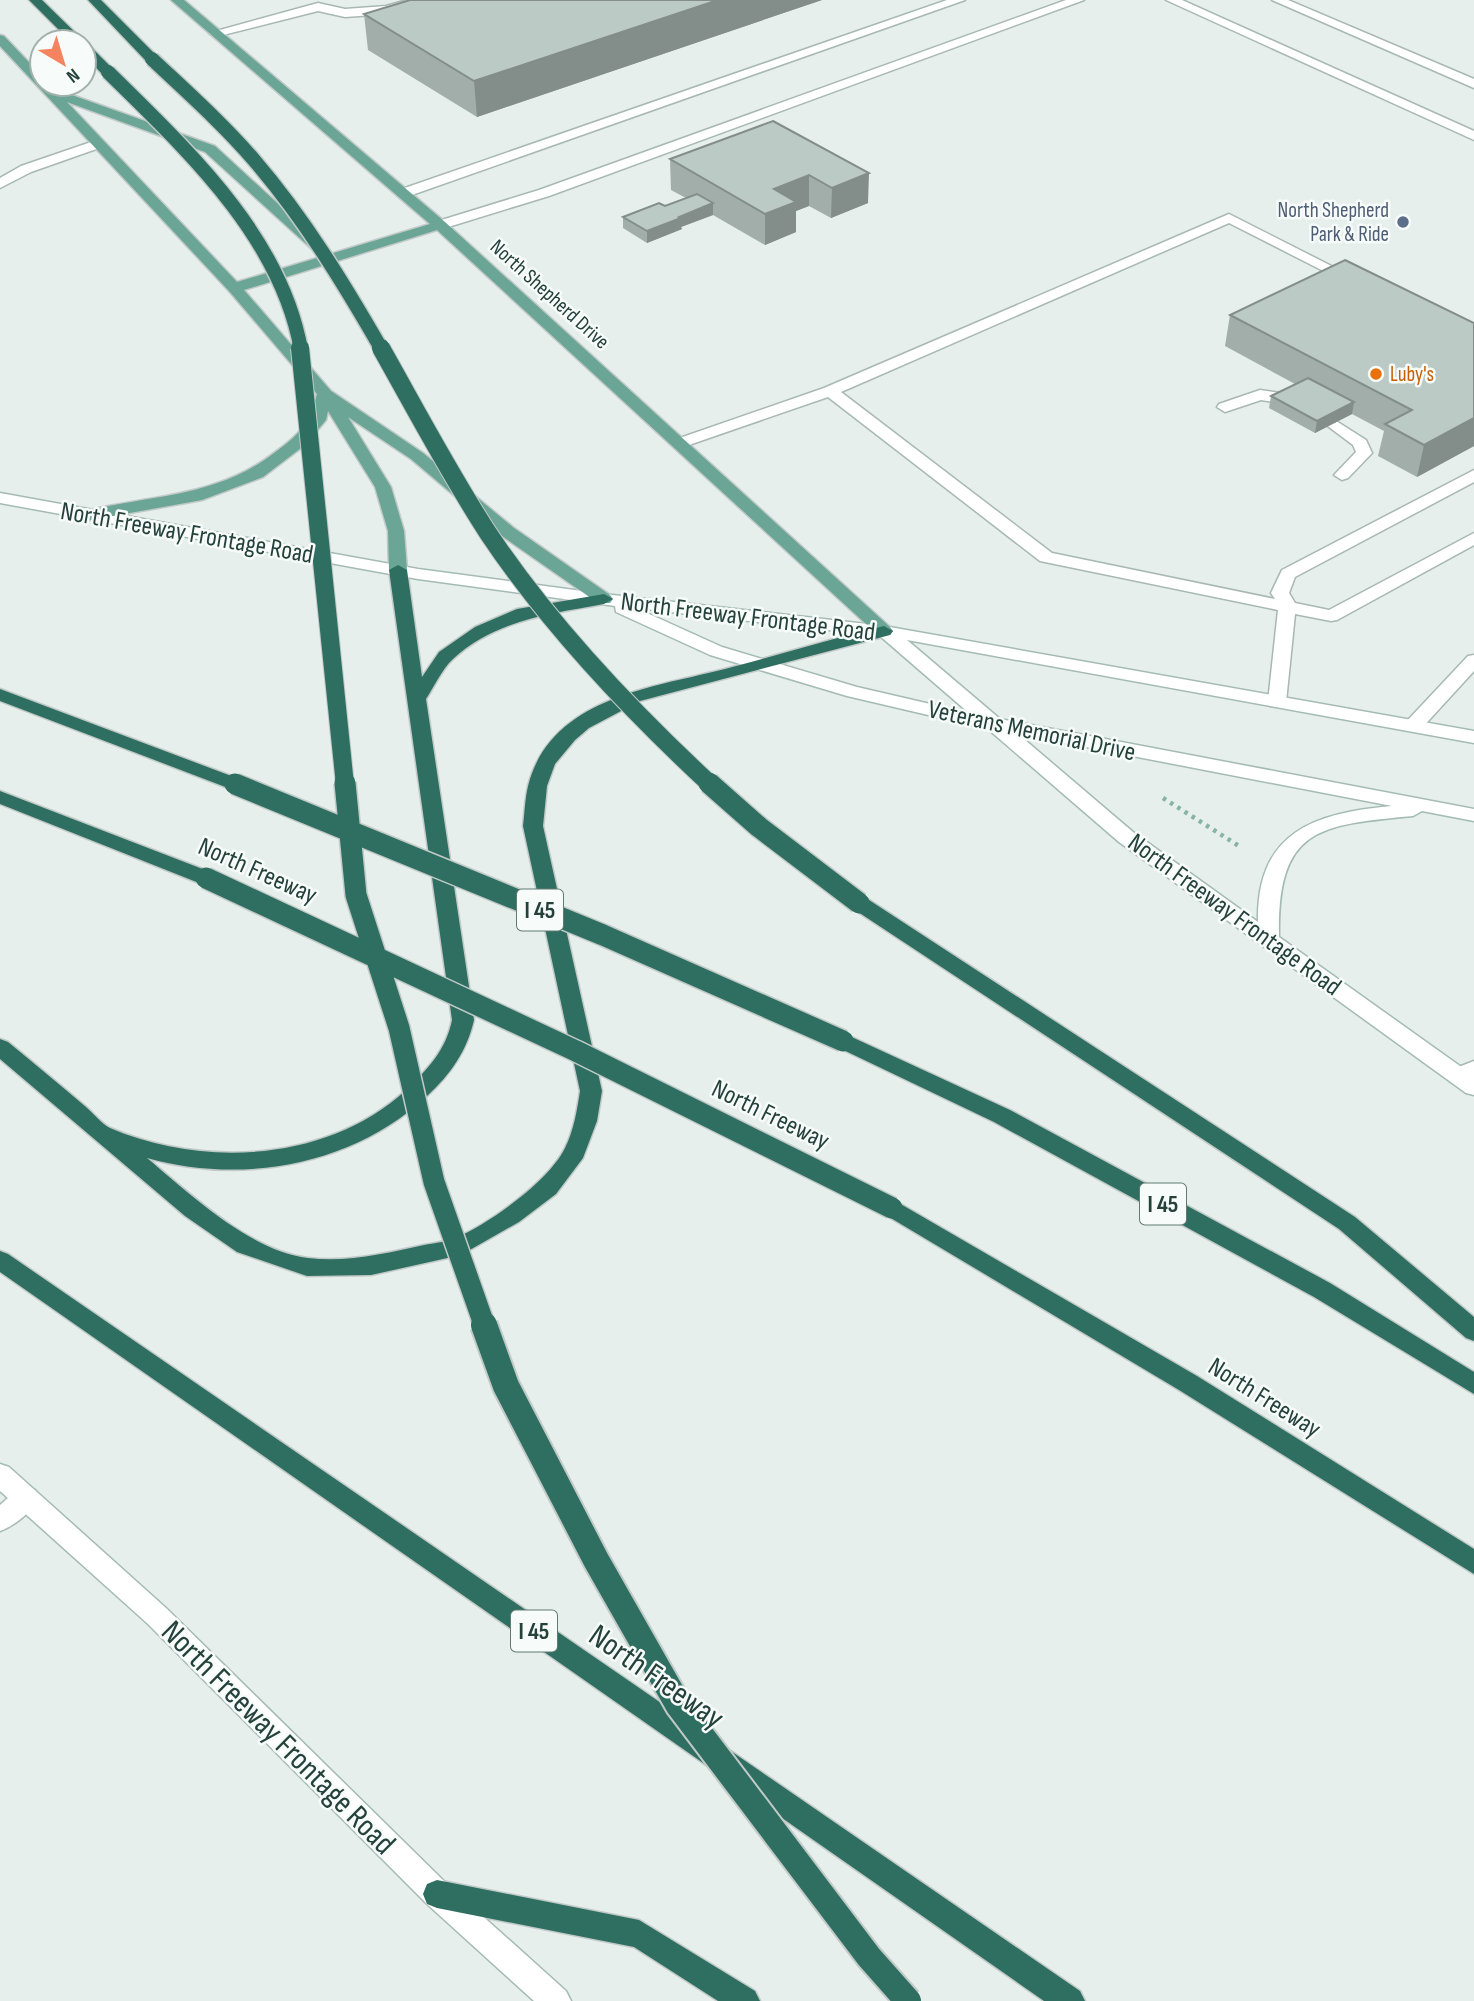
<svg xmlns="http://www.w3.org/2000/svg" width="1474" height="2001" font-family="'Sofia Sans Condensed',sans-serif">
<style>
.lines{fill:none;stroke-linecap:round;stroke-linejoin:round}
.service-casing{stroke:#a8b8b2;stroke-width:3}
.secondary-casing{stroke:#a4bbb3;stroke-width:3}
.primary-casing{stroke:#c2cac8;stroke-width:3}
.motorway-casing{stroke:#c2cac8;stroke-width:3}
.path{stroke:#86b3a5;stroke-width:4.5;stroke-dasharray:3.5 5;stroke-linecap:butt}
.service{fill:#fff;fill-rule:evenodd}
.secondary{fill:#fff;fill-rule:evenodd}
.primary{fill:#6aa596;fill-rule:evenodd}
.motorway{fill:#2f6f62;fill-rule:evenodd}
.motorway-bridge-far3-casing{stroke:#c2cac8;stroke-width:17;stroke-linecap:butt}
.motorway-bridge-far2-casing{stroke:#c2cac8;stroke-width:20;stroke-linecap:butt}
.motorway-bridge-far1-casing{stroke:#c2cac8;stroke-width:24;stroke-linecap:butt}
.motorway-bridge-casing{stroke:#c2cac8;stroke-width:30;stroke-linecap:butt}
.motorway-bridge-far3{stroke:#2f6f62;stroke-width:14}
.motorway-bridge-far2{stroke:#2f6f62;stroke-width:18}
.motorway-bridge-far1{stroke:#2f6f62;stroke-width:21}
.motorway-bridge{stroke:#2f6f62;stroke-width:26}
.wall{fill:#a1aea9}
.shaded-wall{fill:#838d89}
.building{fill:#bbcac4;stroke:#838d89;stroke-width:2}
.service-dot{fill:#5c6f8a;stroke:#f7fbf9;stroke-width:2.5}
.food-dot{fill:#e8710a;stroke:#f7fbf9;stroke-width:2.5}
.labels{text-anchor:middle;stroke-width:5;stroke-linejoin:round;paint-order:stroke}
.far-service-label{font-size:21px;fill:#4e5e75;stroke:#f7fbf9;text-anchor:end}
.far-street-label{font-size:21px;fill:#24423a;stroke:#f7fbf9}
.far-food-label{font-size:21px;fill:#c56008;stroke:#f7fbf9;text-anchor:start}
.shield{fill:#f7fbf9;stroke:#637a73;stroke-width:2}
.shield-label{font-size:24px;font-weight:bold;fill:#24423a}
.street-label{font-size:26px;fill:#24423a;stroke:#f7fbf9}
.near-street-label{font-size:32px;fill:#24423a;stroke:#f7fbf9}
</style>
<rect width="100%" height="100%" fill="#e6efeb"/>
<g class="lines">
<defs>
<path id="service" d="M407,0H426L387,14L345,17L318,11L215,37L209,33L318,3L345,9L386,6Z
M947,0H965L409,196L404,197L397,193L399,190Z
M1066,0H1084L549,196L445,228L440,229L433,225L435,222L539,190Z
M1166,0H1182L1474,131V140Z
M1272,0H1288L1474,79V88Z
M97,140L104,144L102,147L31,172L0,188V178L21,166Z
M1229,214L1361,281L1359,284H1349L1229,223L841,392L1052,553L1275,599L1271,593L1282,570L1474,470V482L1295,577L1289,593L1295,603L1329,610L1474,533V545L1337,620L1331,621L1295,614L1286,702L1284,706H1270L1268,702L1278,610L1040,561L828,397L686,446L680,448L672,443L674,440L824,388Z
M1260,390L1288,394L1296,399L1288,404L1261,400L1225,412L1217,407L1219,404Z
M1333,419L1366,440L1372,453L1348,478L1342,480L1334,475L1356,452L1353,445L1325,424Z
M1474,655V671L1420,730H1406L1404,726L1406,722L1468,656Z
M1474,1061V1078L1459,1084L1451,1082L1448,1076L1451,1070Z
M26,1487L35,1490L39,1498C32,1512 14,1526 0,1531V1505L17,1490Z"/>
<path id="secondary" d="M0,493L418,569L604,594L884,626L1474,731V743L907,640L1000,719L1474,809V821L1422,811L1413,816C1318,825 1277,828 1279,937L1474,1076V1095L1466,1093L1119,842L988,729L847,696L710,655L616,612L615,606L418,579L0,503ZM636,608L880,636L969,713L857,687L722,647ZM1018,734L1392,806C1314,813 1256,832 1258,922L1133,832Z
M0,1464L9,1467L166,1608L447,1884L566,1991L571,2001H534L427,1904L148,1624L0,1491Z"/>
<path id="primary" d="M171,0H184L445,222L890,627L893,631L890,635H878L437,230L244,290L331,391L423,453L514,528L610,595L613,599L610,603H598L502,536L411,459L348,417L391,487L404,531L407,570L404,574H392L389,570L388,531L375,487L328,411L326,420L305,445L263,477L202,500L91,520L85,519L83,515L85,511C152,495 217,497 274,453C299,435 309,425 317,394L229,291L0,46V35L4,36L42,76V84H50L55,89L215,146L326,248L324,251H314L205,152L67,102L237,282L430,224Z"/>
<path id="motorway" d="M29,0H42L82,39L84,42H71Z
M88,0H101L157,56V62H147Z
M84,44L89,45L113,69V75H103L84,55Z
M398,565L407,570L422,677L439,652L475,627L517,609L604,594L613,599L604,604C550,614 495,620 453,659C442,669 434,687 426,699L474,1020C467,1051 450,1075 427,1096C354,1165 243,1185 147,1158C190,1194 250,1251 308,1258C347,1263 387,1253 424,1245C434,1243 446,1242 456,1238C490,1223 549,1181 565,1148C574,1130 577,1110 580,1091L523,826C525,810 525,794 530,779C556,697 655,687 725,669C778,655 831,639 884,626L893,631L890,635L640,701L589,728L575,740L555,764L547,786L543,826L602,1091L597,1121L583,1158L556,1194L519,1222L461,1255L371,1275L307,1276L237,1252L185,1216L0,1059V1039L8,1042C34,1063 60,1085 86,1107C93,1113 102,1124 110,1128C203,1168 328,1162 406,1090C428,1069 446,1050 452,1020L389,570Z
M0,689L242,780L245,784L242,788H228L0,701Z
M0,791L213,873L216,878L213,883H199L0,804Z
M859,896L866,898L1355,1217L1474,1317V1341L1466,1338L1339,1229L852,908L849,903L852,898Z
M843,1033L1010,1110L1330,1283L1474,1372V1394L1314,1297L994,1122L835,1046L832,1041L835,1036Z
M892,1199L1197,1376L1474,1549V1574L1179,1390L884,1214L881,1208L884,1202Z
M0,1251L8,1254L1080,1991L1085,2001H1044L0,1272Z
M437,1880L639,1920L755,1991L760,2001H718L634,1947L437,1908L427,1904L423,1894L427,1884Z"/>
</defs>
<!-- service casing -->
<use href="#service" class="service-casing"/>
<!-- secondary casing -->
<use href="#secondary" class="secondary-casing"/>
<!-- primary casing -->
<use href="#primary" class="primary-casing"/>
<!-- motorway casing -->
<use href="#motorway" class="motorway-casing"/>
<!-- path -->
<path class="path" d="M1163,798L1239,846"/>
<!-- service -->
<use href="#service" class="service"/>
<!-- secondary -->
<use href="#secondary" class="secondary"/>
<!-- primary -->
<use href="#primary" class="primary"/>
<!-- motorway -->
<use href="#motorway" class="motorway"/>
<defs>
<path id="motorway-bridge-far3" d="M152,59C187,92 223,124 254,160C304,218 344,284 382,350
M108,72C186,149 281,236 301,350"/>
<path id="motorway-bridge-far2" d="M300,348L345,785
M381,348C416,410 449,473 488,533C550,626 629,709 711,785"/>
<path id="motorway-bridge-far1" d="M345,783L356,895L399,1028L434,1182L485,1327
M709,783L759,827L859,903
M235,784L603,935L843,1041
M206,878L576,1051L892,1208"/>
<path id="motorway-bridge" d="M484,1325L506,1386L596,1560L679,1706L869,1957L908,2001"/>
</defs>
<!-- motorway-bridge-far3 casing -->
<use href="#motorway-bridge-far3" class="motorway-bridge-far3-casing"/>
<!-- motorway-bridge-far2 casing -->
<use href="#motorway-bridge-far2" class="motorway-bridge-far2-casing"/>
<!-- motorway-bridge-far1 casing -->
<use href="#motorway-bridge-far1" class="motorway-bridge-far1-casing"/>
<!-- motorway-bridge casing -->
<use href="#motorway-bridge" class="motorway-bridge-casing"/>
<!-- motorway-bridge-far3 -->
<use href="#motorway-bridge-far3" class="motorway-bridge-far3"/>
<!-- motorway-bridge-far2 -->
<use href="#motorway-bridge-far2" class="motorway-bridge-far2"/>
<!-- motorway-bridge-far1 -->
<use href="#motorway-bridge-far1" class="motorway-bridge-far1"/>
<!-- motorway-bridge -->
<use href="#motorway-bridge" class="motorway-bridge"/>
</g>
<!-- wall -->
<path class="wall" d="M822,0L477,117L368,50L364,14Z
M773,121L868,203L831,218L809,206L796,211V232L765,245L713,215L681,227L682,229L647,243L623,228V217L665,206L686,198L671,190L670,159Z
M1230,315L1474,323V446L1417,477L1378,456L1384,431L1352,414L1315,433L1269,408L1271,396L1295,384L1225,346Z"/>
<!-- shaded-wall -->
<path class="shaded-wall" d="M718,0H822L477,117L474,81Z
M869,173L868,203L831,218L832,188Z
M809,175V206L796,211V232L765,245V214L774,189Z
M713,203V215L681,227L682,229L647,243V231L679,217Z
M1354,402L1352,414L1315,433L1317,421Z
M1474,418V446L1417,477L1424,445Z"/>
<!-- building -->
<path class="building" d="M410,0H718L474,81L364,14Z
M773,121L869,173L832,188L809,175L774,189L796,202L765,214L670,159Z
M697,194L713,203L679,217L681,218L647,231L623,217L659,203L665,206Z
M1345,260L1474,323V418L1424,445L1385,424L1412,410L1230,315Z
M1308,378L1354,402L1317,421L1271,396Z"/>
<!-- markers -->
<circle class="service-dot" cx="1403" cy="222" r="7"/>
<circle class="food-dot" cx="1376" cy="374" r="7"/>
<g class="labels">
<!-- far-service labels -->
<g class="far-service-label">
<text x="1389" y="217">North Shepherd<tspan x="1389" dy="24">Park &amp; Ride</tspan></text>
</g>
<!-- far-street labels -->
<g class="far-street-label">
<text transform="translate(550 294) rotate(42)" y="7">North Shepherd Drive</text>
</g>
<!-- far-food labels -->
<g class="far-food-label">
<text x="1390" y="381">Luby's</text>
</g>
<!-- shield labels -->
<g class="shield">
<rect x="517" y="889.5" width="46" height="41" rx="5"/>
<rect x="1140" y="1183.5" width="46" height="41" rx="5"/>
<rect x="511" y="1610.5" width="46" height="41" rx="5"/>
</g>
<g class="shield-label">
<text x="540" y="918">I 45</text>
<text x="1163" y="1212">I 45</text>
<text x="534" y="1639">I 45</text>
</g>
<!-- street labels -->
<g class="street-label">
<text transform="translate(187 532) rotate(10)" y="9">North Freeway Frontage Road</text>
<text transform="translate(748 616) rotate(7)" y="9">North Freeway Frontage Road</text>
<text transform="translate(1032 730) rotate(12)" y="9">Veterans Memorial Drive</text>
<text transform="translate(258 870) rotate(24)" y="9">North Freeway</text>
<text transform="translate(1235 914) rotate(36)" y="9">North Freeway Frontage Road</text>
<text transform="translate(771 1114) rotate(26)" y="9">North Freeway</text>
<text transform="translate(1265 1397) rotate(32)" y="9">North Freeway</text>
</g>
<!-- near-street labels -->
<g class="near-street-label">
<text transform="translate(657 1676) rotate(35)" y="11">North Freeway</text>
<text transform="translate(279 1737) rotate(45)" y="11">North Freeway Frontage Road</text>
</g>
</g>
<!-- north arrow -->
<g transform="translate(63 63) rotate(142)"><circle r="33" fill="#f7fbf9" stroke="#a3b1ad" stroke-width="2"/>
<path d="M0-5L12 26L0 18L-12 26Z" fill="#f4845f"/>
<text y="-10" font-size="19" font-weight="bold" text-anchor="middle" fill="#24423a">N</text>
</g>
</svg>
